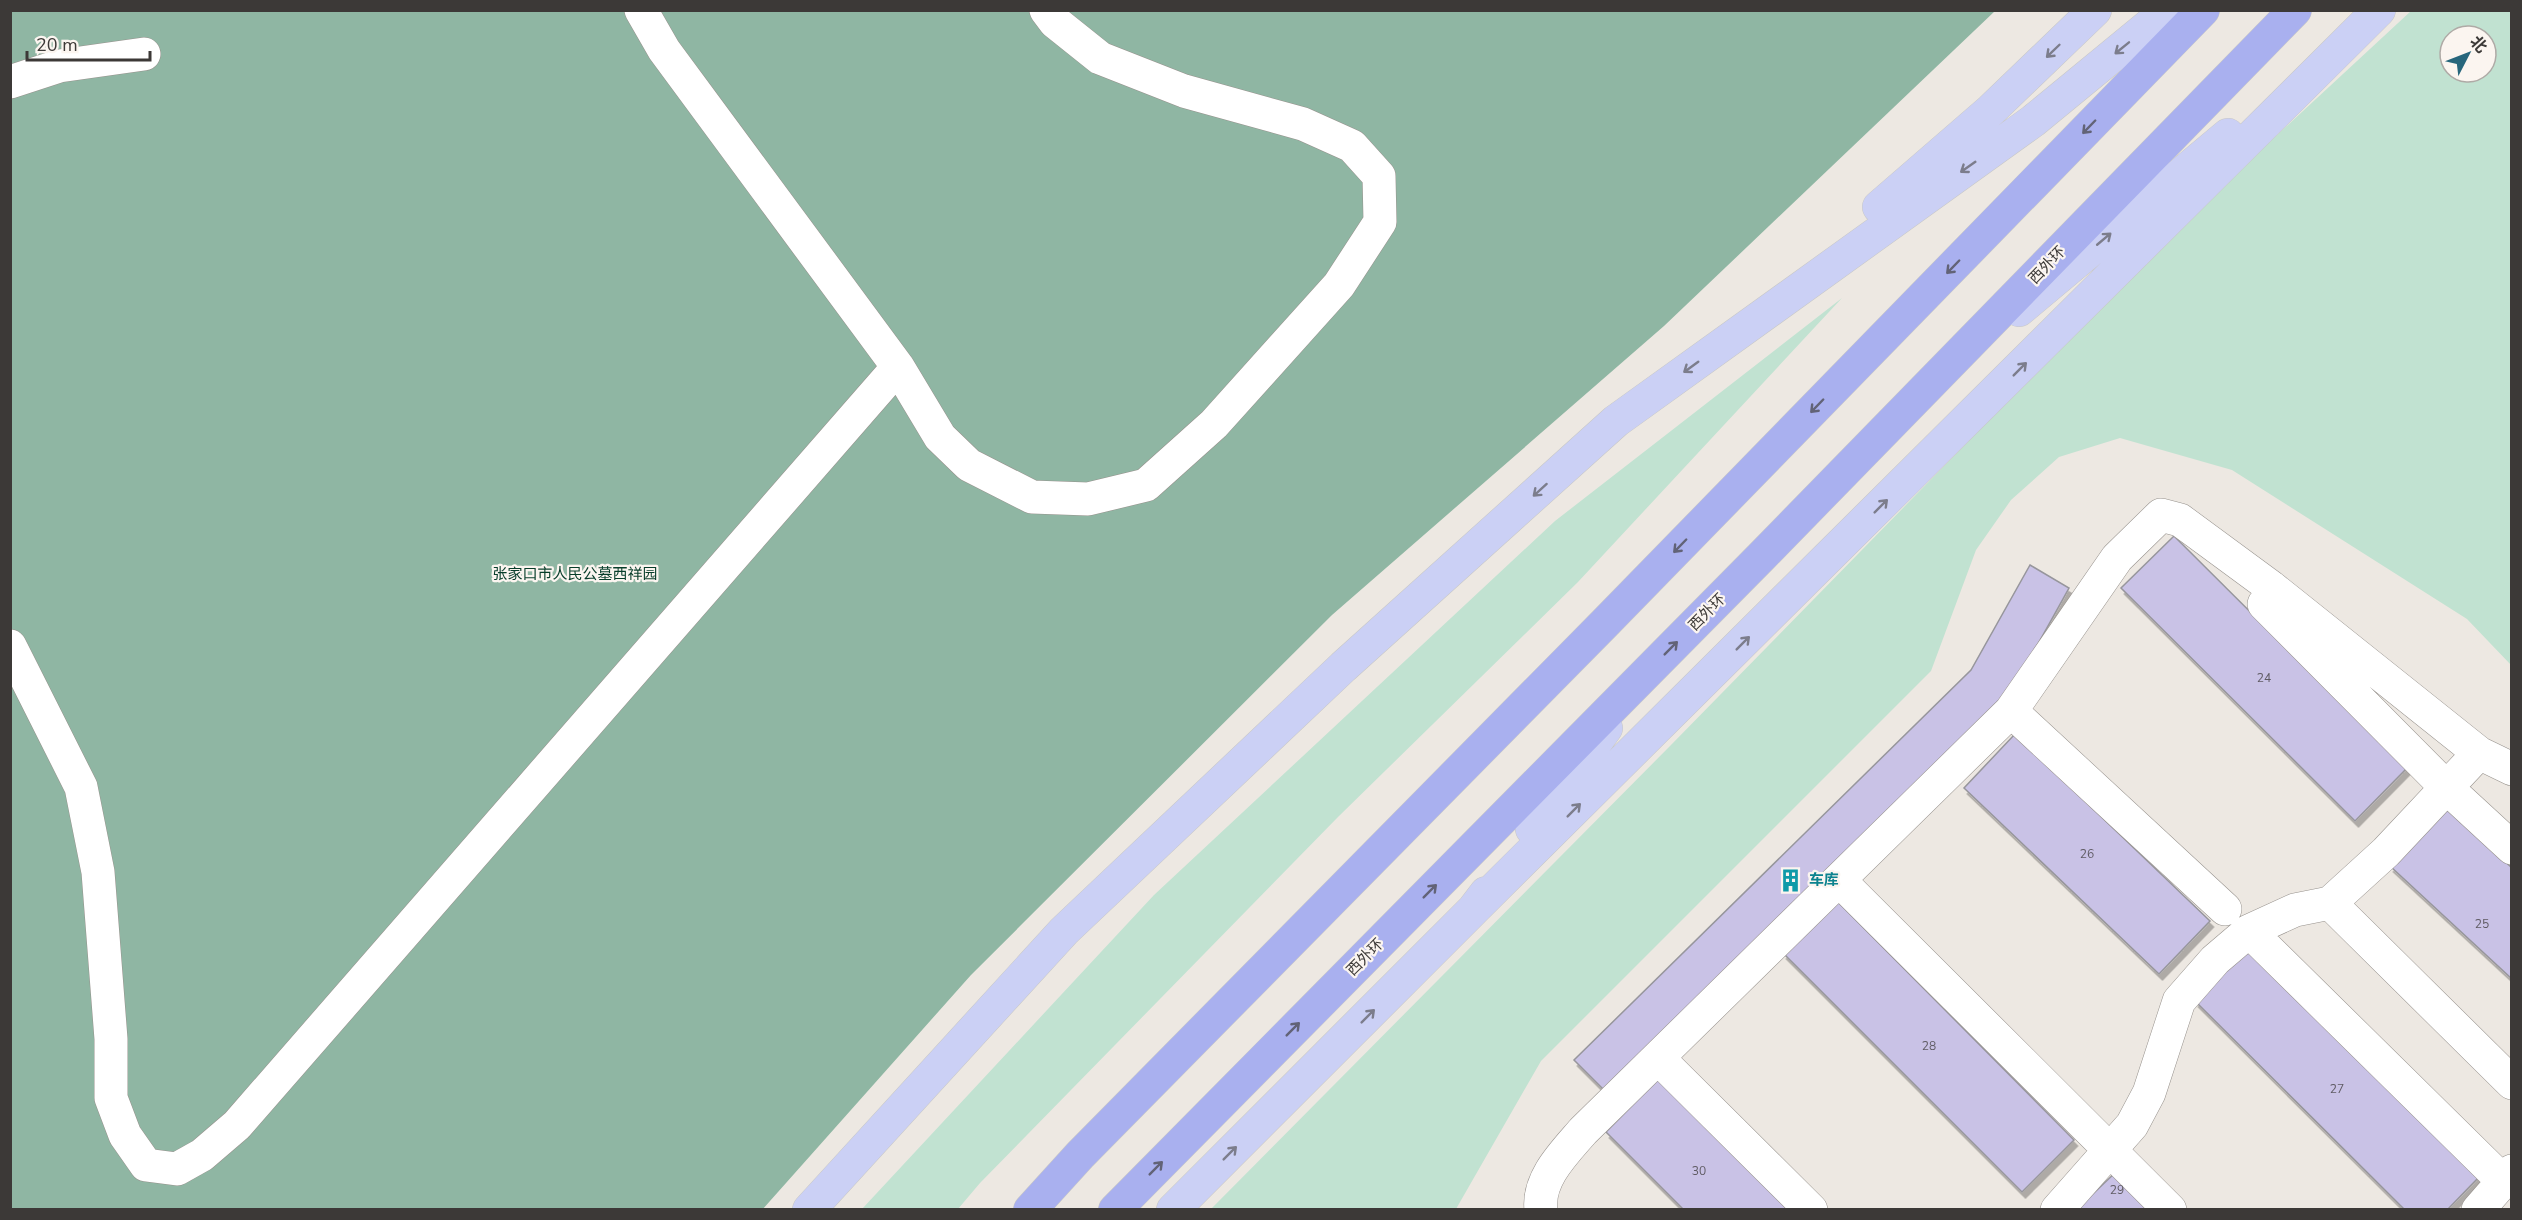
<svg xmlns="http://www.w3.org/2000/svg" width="2522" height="1220" font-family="'Nunito Sans','Noto Sans SC',sans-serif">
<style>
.green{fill:#c1e2d1;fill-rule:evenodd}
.forest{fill:#8fb6a3}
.building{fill:#c9c2e6;stroke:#97969c;stroke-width:1.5;filter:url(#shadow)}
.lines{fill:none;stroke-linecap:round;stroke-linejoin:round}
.minor-casing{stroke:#97928d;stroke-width:34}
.major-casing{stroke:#c8c8c7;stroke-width:34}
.highway-casing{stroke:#c8c8c7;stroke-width:34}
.minor{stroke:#fff;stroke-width:33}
.major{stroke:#cbd0f5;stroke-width:33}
.highway{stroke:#a9b0ef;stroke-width:33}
.oneway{stroke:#7c7d8c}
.oneway2{stroke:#626377}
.labels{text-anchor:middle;stroke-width:4.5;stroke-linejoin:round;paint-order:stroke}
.number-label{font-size:12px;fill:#5f5b63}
.street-label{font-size:15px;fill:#3c3937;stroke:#fbf5f0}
.park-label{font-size:15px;fill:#073d2a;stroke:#fbf5f0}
.culture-label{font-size:15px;font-weight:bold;fill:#0d838f;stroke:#fbf5f0;text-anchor:start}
</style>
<defs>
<filter id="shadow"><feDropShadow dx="3.5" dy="6" stdDeviation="0" flood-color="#0004"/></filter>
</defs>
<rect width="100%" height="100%" fill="#ede8e2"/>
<!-- green -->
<path class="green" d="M2411,11H2511V665L2467,619L2232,470L2120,438L2059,457L2011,500L1976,550L1931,671L1541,1061L1456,1209L1210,1210L1670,746L2184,221ZM2450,36H2486V72H2450Z
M1842,298L1578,582L1338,817L980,1183L958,1209H862L1154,895L1555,521Z"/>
<!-- forest -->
<path class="forest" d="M10,11H1995L1664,326L1332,615L971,975L762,1210L11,1209Z"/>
<!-- building -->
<path class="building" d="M2174,536L2407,768L2355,821L2121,588Z
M2030,565L2069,588L2007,700L1607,1093L1574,1060L1971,670Z
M2015,734L2210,921L2159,974L1964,788Z
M2445,807L2512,868V979L2390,866Z
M1836,900L2074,1140L2022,1192L1783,953Z
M2248,947L2479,1177L2447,1210H2405L2195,1001Z
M1659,1078L1791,1210H1684L1606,1132Z
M2118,1170L2155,1210H2076Z"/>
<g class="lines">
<defs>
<path id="minor" d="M641,10L664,50L898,367L940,437L969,465L1032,497L1088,499L1146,485L1214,424L1339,285L1380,222L1379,176L1352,146L1303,124L1184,91L1100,58L1055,22L1046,10
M10,82L59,66L144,54
M2264,604L2447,788L2512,848
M10,646L81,787L98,872L111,1039V1098L125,1135L146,1165L177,1169L202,1155L237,1125L898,367
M1840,881L2170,1210
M2330,903L2512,1083
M2225,909L2011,711L2117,558L2161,515L2180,520L2271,587L2479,753L2512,769
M2249,931L2503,1181
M1658,1058L1811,1210
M1541,1210C1537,1179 1565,1152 1583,1131L2011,711
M2057,1210L2132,1125L2149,1093L2179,1001L2215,960L2249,931L2295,910L2330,903L2386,852L2479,753
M2478,1210L2512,1171"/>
<path id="major" d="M1879,207L1991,110L2095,10
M2019,310L2228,135
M1532,829L1606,728
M1473,910L2379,10
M809,1210L1064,931L1343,667L1616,421L2033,121L2168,10
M1173,1210L1473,910L1486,893"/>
<path id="highway" d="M1030,1210L1080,1155L1605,623L2203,10
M1115,1210L1761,557L2295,10"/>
</defs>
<!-- minor casing -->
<use href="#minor" class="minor-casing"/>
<!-- major casing -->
<use href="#major" class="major-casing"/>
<!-- highway casing -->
<use href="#highway" class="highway-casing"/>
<!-- minor -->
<use href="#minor" class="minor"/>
<!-- major -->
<use href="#major" class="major"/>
<!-- highway -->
<use href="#highway" class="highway"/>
</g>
<!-- one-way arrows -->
<defs><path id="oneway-shaft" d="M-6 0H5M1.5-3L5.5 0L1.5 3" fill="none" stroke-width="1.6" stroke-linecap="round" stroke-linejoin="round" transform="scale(1.5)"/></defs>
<g class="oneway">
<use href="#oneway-shaft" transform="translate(2122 48) rotate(141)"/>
<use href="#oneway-shaft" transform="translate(2053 51) rotate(136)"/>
<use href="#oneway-shaft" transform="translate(1968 167) rotate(145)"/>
<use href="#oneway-shaft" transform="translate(2104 239) rotate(-40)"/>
<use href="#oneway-shaft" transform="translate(1691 367) rotate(144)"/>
<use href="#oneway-shaft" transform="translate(2020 369) rotate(-45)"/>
<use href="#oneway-shaft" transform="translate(1540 490) rotate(138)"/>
<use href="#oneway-shaft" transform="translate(1881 506) rotate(-45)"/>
<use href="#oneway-shaft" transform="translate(1743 643) rotate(-45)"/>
<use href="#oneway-shaft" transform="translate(1574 810) rotate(-45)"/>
<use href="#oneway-shaft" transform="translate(1368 1016) rotate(-45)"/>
<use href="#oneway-shaft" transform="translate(1230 1153) rotate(-45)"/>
</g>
<g class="oneway2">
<use href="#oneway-shaft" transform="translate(2089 127) rotate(134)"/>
<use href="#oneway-shaft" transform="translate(1953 267) rotate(134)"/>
<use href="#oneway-shaft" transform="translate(1817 406) rotate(134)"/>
<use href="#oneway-shaft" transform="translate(1680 546) rotate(134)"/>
<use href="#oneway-shaft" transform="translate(1671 648) rotate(-45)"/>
<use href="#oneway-shaft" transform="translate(1430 891) rotate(-45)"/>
<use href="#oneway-shaft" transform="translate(1293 1029) rotate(-45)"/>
<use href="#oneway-shaft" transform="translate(1156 1168) rotate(-45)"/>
</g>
<!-- icons -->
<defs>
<symbol id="building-bare" viewBox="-9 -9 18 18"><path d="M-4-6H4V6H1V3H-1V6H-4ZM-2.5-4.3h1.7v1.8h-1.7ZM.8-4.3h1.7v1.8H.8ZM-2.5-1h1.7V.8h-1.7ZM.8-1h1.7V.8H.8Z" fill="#0f9aa8" stroke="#fbf5f0" stroke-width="2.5" paint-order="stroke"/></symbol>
</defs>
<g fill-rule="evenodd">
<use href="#building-bare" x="1774" y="864" width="33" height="33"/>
</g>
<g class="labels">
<!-- number labels -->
<g class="number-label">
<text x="2264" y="682">24</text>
<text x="2087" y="858">26</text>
<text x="2482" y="928">25</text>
<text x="1929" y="1050">28</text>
<text x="2337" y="1093">27</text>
<text x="1699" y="1175">30</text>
<text x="2117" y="1194">29</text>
</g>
<!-- street labels -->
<g class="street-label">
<text transform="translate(2047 265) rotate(-46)" y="5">西外环</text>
<text transform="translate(1707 612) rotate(-45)" y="5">西外环</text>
<text transform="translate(1365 957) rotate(-45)" y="5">西外环</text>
</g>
<!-- park labels -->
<g class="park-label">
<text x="575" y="579">张家口市人民公墓西祥园</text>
</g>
<!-- culture labels -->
<g class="culture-label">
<text x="1809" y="885">车库</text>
</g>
</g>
<!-- border -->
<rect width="2522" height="1220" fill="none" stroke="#3c3937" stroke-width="24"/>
<!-- north arrow -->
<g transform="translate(2468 54) rotate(48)"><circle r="28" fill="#fbf5f0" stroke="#afaaa6" stroke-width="1.5"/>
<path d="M0-4.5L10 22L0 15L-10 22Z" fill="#27667c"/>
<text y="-9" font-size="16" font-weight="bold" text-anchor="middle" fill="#3c3937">北</text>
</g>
<!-- scale -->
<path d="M27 51v9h123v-9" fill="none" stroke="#3c3937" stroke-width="3"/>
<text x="36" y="51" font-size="18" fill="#3c3937" stroke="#fbf5f0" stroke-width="4.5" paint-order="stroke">20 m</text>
</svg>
